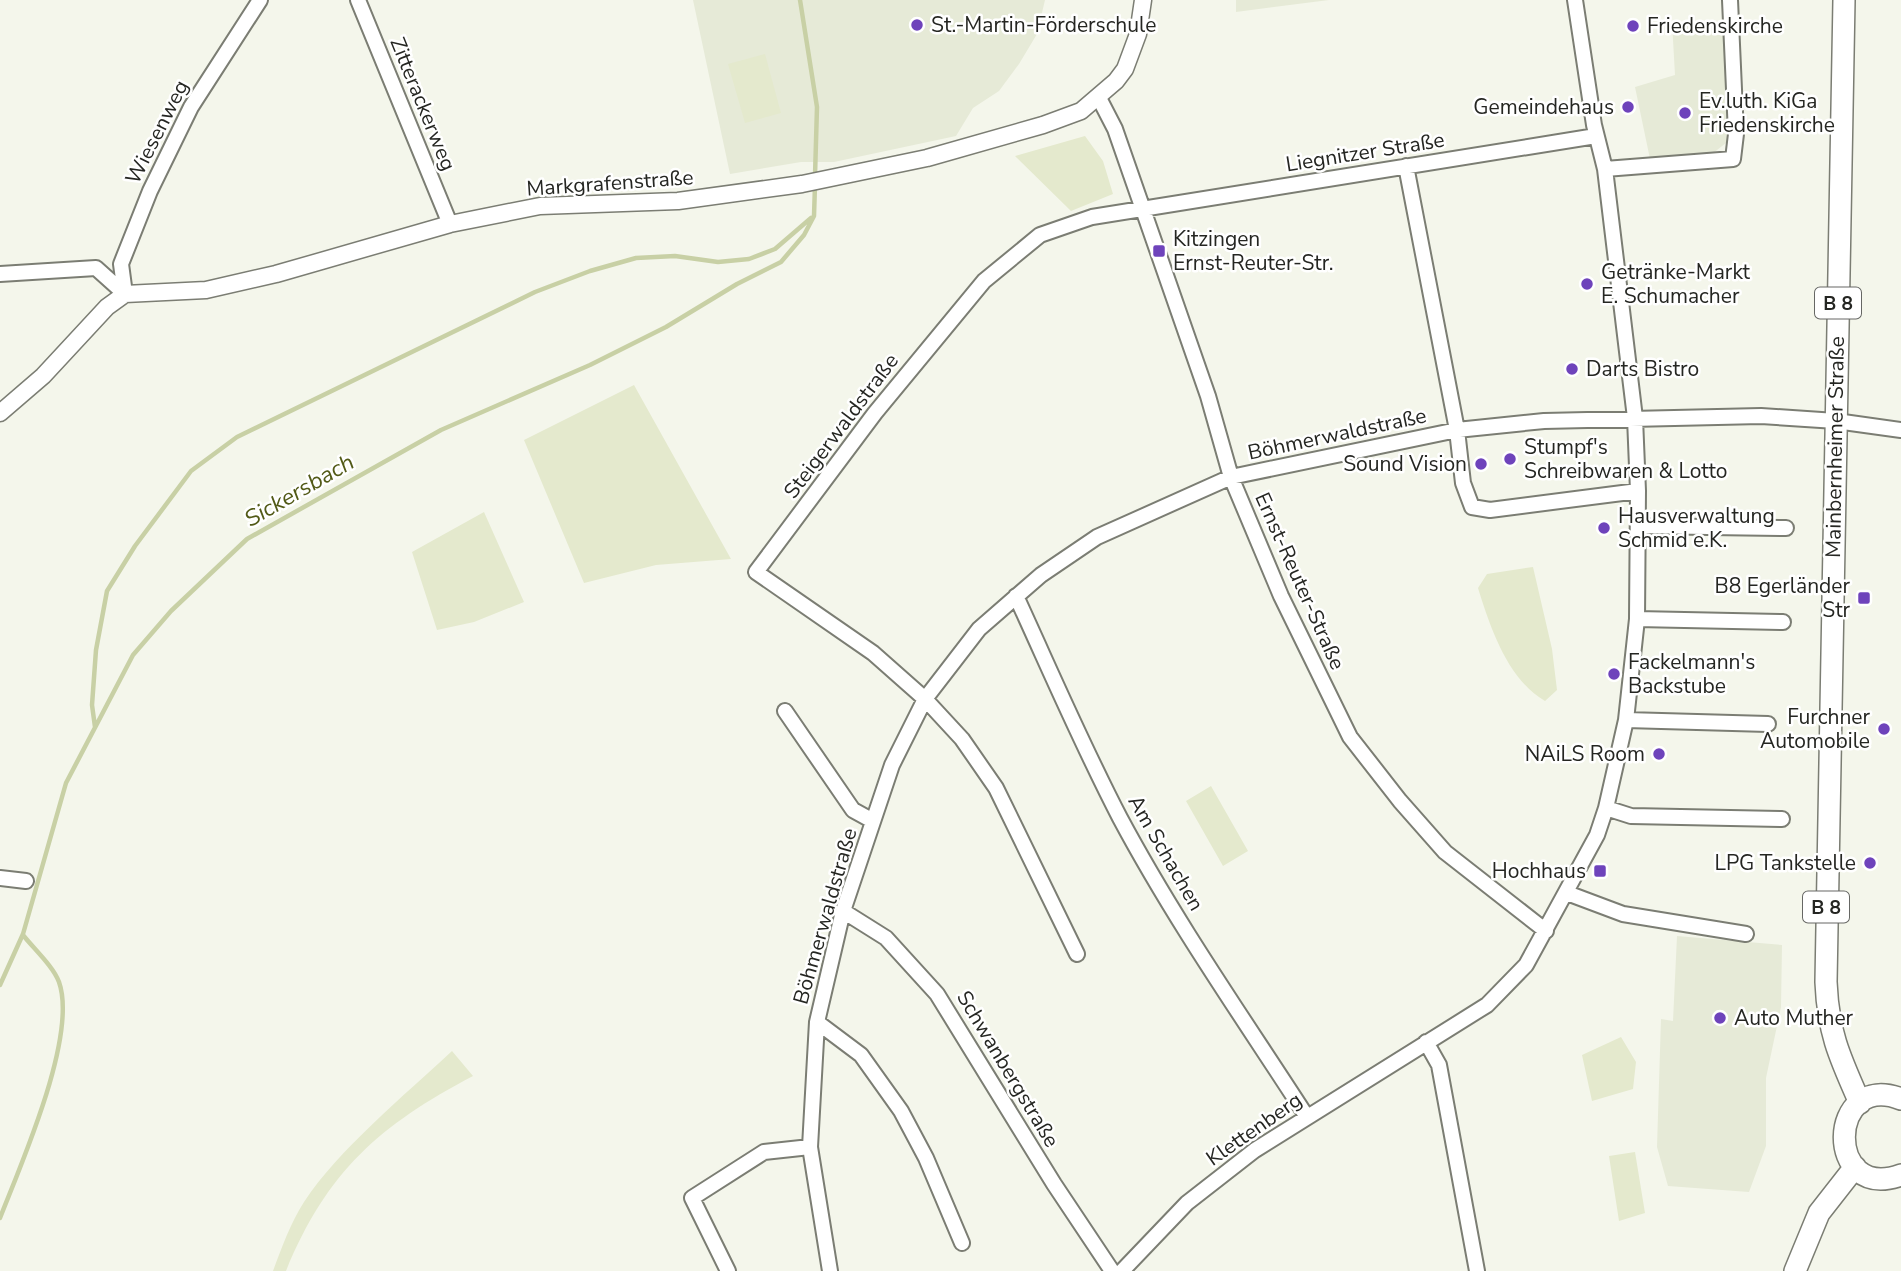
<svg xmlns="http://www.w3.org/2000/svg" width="1901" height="1271" font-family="'Nunito Sans',sans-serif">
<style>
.built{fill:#e6ead7}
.green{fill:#e4e9cd}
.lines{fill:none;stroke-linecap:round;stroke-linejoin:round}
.stream{stroke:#c8d0a5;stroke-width:4.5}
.minor-casing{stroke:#7b7d73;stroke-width:18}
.tertiary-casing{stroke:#7b7d73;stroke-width:19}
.primary-casing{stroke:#7b7d73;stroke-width:24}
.minor{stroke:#fff;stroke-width:14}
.tertiary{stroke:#fff;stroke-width:16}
.primary{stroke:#fff;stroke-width:21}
.poi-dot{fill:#6e43bb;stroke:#fff;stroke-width:2.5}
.labels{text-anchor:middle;stroke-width:5;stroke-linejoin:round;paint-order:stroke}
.shield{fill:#fff;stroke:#666764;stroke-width:2}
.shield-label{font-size:19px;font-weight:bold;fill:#252622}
.poi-label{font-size:21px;fill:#252622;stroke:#fff;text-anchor:start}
.street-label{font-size:21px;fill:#252622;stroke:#fff}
.water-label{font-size:23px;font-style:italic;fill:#525a17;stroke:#fff}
</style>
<rect width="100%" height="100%" fill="#f4f6eb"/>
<!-- built -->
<path class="built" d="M693,0H1045L1037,34L1019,64L999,91L973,108L956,136L834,162H801L730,174Z
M1236,0H1329L1236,12Z
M1724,21L1731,139L1712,154L1650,159L1635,87L1675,75L1672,22Z
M1677,936L1782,945L1781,1007L1766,1078V1146L1749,1192L1668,1186L1657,1147L1661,1019L1673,1021Z"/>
<!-- green -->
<path class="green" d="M765,54L781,113L745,123L728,64Z
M1085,136L1103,161L1113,194L1071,211L1015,156Z
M634,385L731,559L656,565L584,583L524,440Z
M484,512L524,602L474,622L437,630L412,552Z
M1533,567L1552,649L1557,690L1545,701C1508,680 1490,627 1478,588L1487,574Z
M1211,786L1248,851L1223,866L1186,801Z
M1621,1037L1636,1062L1633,1089L1592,1101L1582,1055Z
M452,1051L473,1076C380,1125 327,1171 286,1271H273C282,1247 290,1224 304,1202C338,1150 406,1094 452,1051Z
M1635,1152L1645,1213L1619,1221L1609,1156Z"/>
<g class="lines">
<!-- stream -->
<path class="stream" d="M800,0L817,107L815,176
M95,727L92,705L96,650L107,591L135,546L191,471L237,437L535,292L590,271L636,258L675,256L718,262L749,259L775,249L811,218
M0,985L23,934L66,783L133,655L171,611L247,539L441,430L590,365L666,327L737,284L781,262L804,235L814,216L815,185
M0,1218C21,1164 78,1036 59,982C53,966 34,949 23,935"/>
<defs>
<path id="minor" d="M358,0L450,224
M1099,98L1115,129L1208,396L1231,477L1281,596L1350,737L1400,801L1445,852L1546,931
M1406,166L1457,430L1463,483L1472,507L1490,510L1638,491
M1605,169L1733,159L1736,134L1730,0
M0,274L96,268L125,294
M125,294L121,264L150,191L191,107L260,0
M1638,526L1786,528
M1016,596C1050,670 1082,745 1120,818C1175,921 1243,1018 1307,1117
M1637,619L1783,622
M785,711L853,810L873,821
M1626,720L1768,724
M1606,808L1631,816L1782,819
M0,878L26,881
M1567,893L1623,914L1746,934
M843,911L886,938L937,994L1054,1184L1112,1271
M1077,954L996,788L962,739L925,699L873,653L756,572L875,413L984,281L1040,235L1092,217L1596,136
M817,1022L861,1055L901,1111L926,1158L962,1243
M1426,1042L1439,1065L1477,1271
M728,1271L692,1198L764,1152L810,1147
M830,1271L810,1147L817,1022L843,911L892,765L925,699L979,629L1041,575L1097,537L1231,477L1457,430L1544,421L1761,416L1836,421L1901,430
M1122,1271L1187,1203L1255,1150L1487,1005L1526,965L1597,835L1606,808L1626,720L1637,619L1638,491L1635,418L1605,169L1594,125L1575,0"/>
<path id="tertiary" d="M0,413L43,376L107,307L125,294L206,290L276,274L450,224L540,206L678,201L802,184L927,158L1043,125L1081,111L1116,81L1125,69L1138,34L1143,0"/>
<path id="primary" d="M1844,0L1826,982C1828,1033 1840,1058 1860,1103
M1901,1099C1827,1070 1824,1203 1901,1175
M1795,1271L1819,1213L1855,1167"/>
</defs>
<!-- minor casing -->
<use href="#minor" class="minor-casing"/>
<!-- tertiary casing -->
<use href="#tertiary" class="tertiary-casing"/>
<!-- primary casing -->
<use href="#primary" class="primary-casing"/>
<!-- minor -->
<use href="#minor" class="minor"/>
<!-- tertiary -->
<use href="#tertiary" class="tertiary"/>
<!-- primary -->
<use href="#primary" class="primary"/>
</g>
<!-- markers -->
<g class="poi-dot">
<circle cx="917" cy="25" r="7"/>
<circle cx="1633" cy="26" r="7"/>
<circle cx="1628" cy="107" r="7"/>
<circle cx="1685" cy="113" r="7"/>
<rect x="1152" y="244" width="14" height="14" rx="3.5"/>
<circle cx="1587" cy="284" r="7"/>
<circle cx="1572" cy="369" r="7"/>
<circle cx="1510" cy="459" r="7"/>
<circle cx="1481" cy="464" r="7"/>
<circle cx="1604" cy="528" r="7"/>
<rect x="1857" y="591" width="14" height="14" rx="3.5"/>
<circle cx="1614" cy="674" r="7"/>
<circle cx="1884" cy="729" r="7"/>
<circle cx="1659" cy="754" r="7"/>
<circle cx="1870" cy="863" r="7"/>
<rect x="1593" y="864" width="14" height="14" rx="3.5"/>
<circle cx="1720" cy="1018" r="7"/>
</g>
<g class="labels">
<!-- shield labels -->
<g class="shield">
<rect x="1815" y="287.5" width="46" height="31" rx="5"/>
<rect x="1803" y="891.5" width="46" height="31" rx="5"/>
</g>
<g class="shield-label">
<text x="1838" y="310">B 8</text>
<text x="1826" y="914">B 8</text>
</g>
<!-- poi labels -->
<g class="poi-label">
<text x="931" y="32">St.-Martin-Förderschule</text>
<text x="1647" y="33">Friedenskirche</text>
<text x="1699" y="108">Ev.luth. KiGa<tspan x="1699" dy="24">Friedenskirche</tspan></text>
<text x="1614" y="114" text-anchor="end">Gemeindehaus</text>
<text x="1173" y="246">Kitzingen<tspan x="1173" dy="24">Ernst-Reuter-Str.</tspan></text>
<text x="1601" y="279">Getränke-Markt<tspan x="1601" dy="24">E. Schumacher</tspan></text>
<text x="1586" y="376">Darts Bistro</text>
<text x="1524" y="454">Stumpf's<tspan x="1524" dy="24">Schreibwaren &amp; Lotto</tspan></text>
<text x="1467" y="471" text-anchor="end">Sound Vision</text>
<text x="1618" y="523">Hausverwaltung<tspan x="1618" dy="24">Schmid e.K.</tspan></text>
<text x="1850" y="593" text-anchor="end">B8 Egerländer<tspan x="1850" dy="24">Str</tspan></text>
<text x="1628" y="669">Fackelmann's<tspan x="1628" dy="24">Backstube</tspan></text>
<text x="1870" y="724" text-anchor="end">Furchner<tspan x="1870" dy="24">Automobile</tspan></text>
<text x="1645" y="761" text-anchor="end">NAiLS Room</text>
<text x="1856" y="870" text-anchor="end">LPG Tankstelle</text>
<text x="1586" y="878" text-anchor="end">Hochhaus</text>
<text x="1734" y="1025">Auto Muther</text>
</g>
<!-- street labels -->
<g class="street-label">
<text transform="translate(423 104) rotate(68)" y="7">Zitterackerweg</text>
<text transform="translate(157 132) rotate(-63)" y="7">Wiesenweg</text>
<text transform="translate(1365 152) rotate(-9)" y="7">Liegnitzer Straße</text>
<text transform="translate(610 183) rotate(-4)" y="7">Markgrafenstraße</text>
<text transform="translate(841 426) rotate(-53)" y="7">Steigerwaldstraße</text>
<text transform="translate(1337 434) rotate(-12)" y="7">Böhmerwaldstraße</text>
<text transform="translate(1835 447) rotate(-89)" y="7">Mainbernheimer Straße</text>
<text transform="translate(1300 581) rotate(66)" y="7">Ernst-Reuter-Straße</text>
<text transform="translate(1166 853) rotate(60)" y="7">Am Schachen</text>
<text transform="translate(825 916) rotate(-74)" y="7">Böhmerwaldstraße</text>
<text transform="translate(1008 1069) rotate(59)" y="7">Schwanbergstraße</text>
<text transform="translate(1254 1129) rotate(-35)" y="7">Klettenberg</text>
</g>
<!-- water labels -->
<g class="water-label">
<text transform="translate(299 490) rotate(-30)" y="8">Sickersbach</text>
</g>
</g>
</svg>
